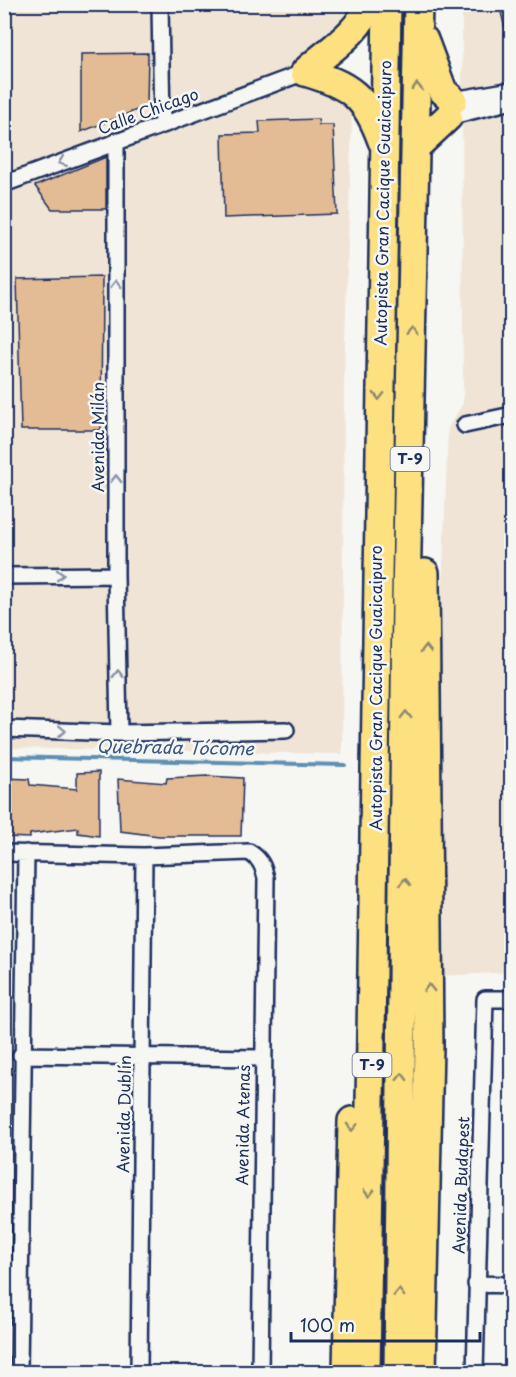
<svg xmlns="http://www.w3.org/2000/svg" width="516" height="1377" font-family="'Playpen Sans',sans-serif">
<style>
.built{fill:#f0e4d6}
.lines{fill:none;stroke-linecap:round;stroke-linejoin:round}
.stream{stroke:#5e8fb3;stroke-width:4}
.building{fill:#e3bb94;stroke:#1b2f5e;stroke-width:1.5}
.street-casing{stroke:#1b2f5e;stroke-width:20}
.highway-casing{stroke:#1b2f5e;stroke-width:32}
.street{stroke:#f6f6f2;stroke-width:15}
.highway{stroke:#fde080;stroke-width:27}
.oneway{stroke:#8c886f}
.oneway2{stroke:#8892a8}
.labels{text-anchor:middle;stroke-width:5;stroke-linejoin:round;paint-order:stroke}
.shield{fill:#f6f6f2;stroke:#5d6b8a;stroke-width:1.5}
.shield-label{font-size:15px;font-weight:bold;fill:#1b2f5e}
.street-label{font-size:16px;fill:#1b2f5e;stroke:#f6f6f2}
.water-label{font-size:18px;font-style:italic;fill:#375781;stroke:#f6f6f2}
</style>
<rect width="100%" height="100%" fill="#f6f6f2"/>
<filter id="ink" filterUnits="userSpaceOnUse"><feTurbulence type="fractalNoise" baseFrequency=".0167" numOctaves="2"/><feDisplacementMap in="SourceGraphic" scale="12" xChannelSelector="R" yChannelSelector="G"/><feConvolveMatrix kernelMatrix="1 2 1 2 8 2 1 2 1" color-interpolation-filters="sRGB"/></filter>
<g filter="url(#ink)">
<!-- built -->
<path class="built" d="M4,5H346L345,19L321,84L351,106L352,113L344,375L342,754L5,748Z
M462,5H511V972L442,976L439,679L448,428L463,403Z"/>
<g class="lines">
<!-- stream -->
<path class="stream" d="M4,757L345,765"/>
</g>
<!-- building -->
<path class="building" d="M499,4H512V40L508,41Z
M148,53L147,106L81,132V54Z
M318,119L319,125H333L337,214L224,218L222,134L260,133L259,121Z
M106,157V209H52L35,186Z
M102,277L101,430H21L17,279Z
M99,772V836L78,833V828L30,834V838L4,837V778L29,779L30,785L77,789V773Z
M207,776L243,778L241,836H159L120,831L118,779L166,783L167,778Z"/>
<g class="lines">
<defs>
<path id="street" d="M160,4L162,125
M453,100L512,90
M448,117L512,101
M116,141V575L119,733
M4,184L305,72
M465,425L512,415
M4,576L116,575
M4,729L119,733L286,730
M4,853L144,856L249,852C260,859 263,865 266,878L260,1372
M21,1055L262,1058
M476,1284L512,1285
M19,1372L26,853
M139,1372L144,856
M475,1372L485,999H512"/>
<path id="highway" d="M424,40L443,91L453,100
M305,72C350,85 366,96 382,141
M305,72C327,51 359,34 369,4
M417,146L448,117
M347,1372L352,1121
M366,1372C374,916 378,460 387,4
M398,1372L406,597L418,4
M422,1372L429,1046L425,573"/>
</defs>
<!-- street casing -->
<use href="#street" class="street-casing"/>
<!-- highway casing -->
<use href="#highway" class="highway-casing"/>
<!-- street -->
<use href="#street" class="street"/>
<!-- highway -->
<use href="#highway" class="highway"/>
</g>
<!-- one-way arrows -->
<defs><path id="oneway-chevron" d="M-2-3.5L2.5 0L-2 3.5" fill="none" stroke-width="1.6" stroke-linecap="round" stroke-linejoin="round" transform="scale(1.5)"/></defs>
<g class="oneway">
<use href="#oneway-chevron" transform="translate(417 87) rotate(-90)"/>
<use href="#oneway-chevron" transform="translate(412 331) rotate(-88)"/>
<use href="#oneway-chevron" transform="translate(379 396) rotate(91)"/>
<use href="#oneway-chevron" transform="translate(426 649) rotate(-91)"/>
<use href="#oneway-chevron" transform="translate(406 715) rotate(-90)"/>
<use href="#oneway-chevron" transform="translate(405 882) rotate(-89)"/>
<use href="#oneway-chevron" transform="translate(429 988) rotate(-90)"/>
<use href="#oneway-chevron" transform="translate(402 1077) rotate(-89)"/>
<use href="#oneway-chevron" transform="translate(352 1127) rotate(92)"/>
<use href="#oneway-chevron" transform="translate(369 1193) rotate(91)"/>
<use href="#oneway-chevron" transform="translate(399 1293) rotate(-89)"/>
</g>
<g class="oneway2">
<use href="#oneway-chevron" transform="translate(62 162) rotate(159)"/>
<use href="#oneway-chevron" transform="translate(116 284) rotate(-90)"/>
<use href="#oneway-chevron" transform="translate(116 479) rotate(-90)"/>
<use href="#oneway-chevron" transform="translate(60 575) rotate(-1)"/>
<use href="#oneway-chevron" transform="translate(118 674) rotate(-91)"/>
<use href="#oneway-chevron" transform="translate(62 731) rotate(2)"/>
</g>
</g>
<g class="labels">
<!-- shield labels -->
<g class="shield">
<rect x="390.5" y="447" width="39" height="24" rx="4.5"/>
<rect x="352.5" y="1053" width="39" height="24" rx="4.5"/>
</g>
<g class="shield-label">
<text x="410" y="464">T-9</text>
<text x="372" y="1070">T-9</text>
</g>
<!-- street labels -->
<g class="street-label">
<text transform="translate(148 111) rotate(-20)" y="6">Calle Chicago</text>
<text transform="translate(383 203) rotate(-89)" y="6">Autopista Gran Cacique Guaicaipuro</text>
<text transform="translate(98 437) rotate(-90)" y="6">Avenida Milán</text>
<text transform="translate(376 688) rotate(-90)" y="6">Autopista Gran Cacique Guaicaipuro</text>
<text transform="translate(124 1114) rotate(-89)" y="6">Avenida Dublín</text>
<text transform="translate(243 1125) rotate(-89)" y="6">Avenida Atenas</text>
<text transform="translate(461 1185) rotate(-88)" y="6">Avenida Budapest</text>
</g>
<!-- water labels -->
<g class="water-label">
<text transform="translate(175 748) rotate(1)" y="6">Quebrada Tócome</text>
</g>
</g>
<!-- margin -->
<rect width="516" height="1377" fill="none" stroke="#f6f6f2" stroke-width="24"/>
<rect x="12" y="12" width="492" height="1353" fill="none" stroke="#1b2f5e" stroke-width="2" filter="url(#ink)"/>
<!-- scale -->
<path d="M291 1332v9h189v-9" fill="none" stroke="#1b2f5e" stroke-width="3"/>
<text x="300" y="1332" font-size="18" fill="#1b2f5e" stroke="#f6f6f2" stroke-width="4.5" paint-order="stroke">100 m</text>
</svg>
